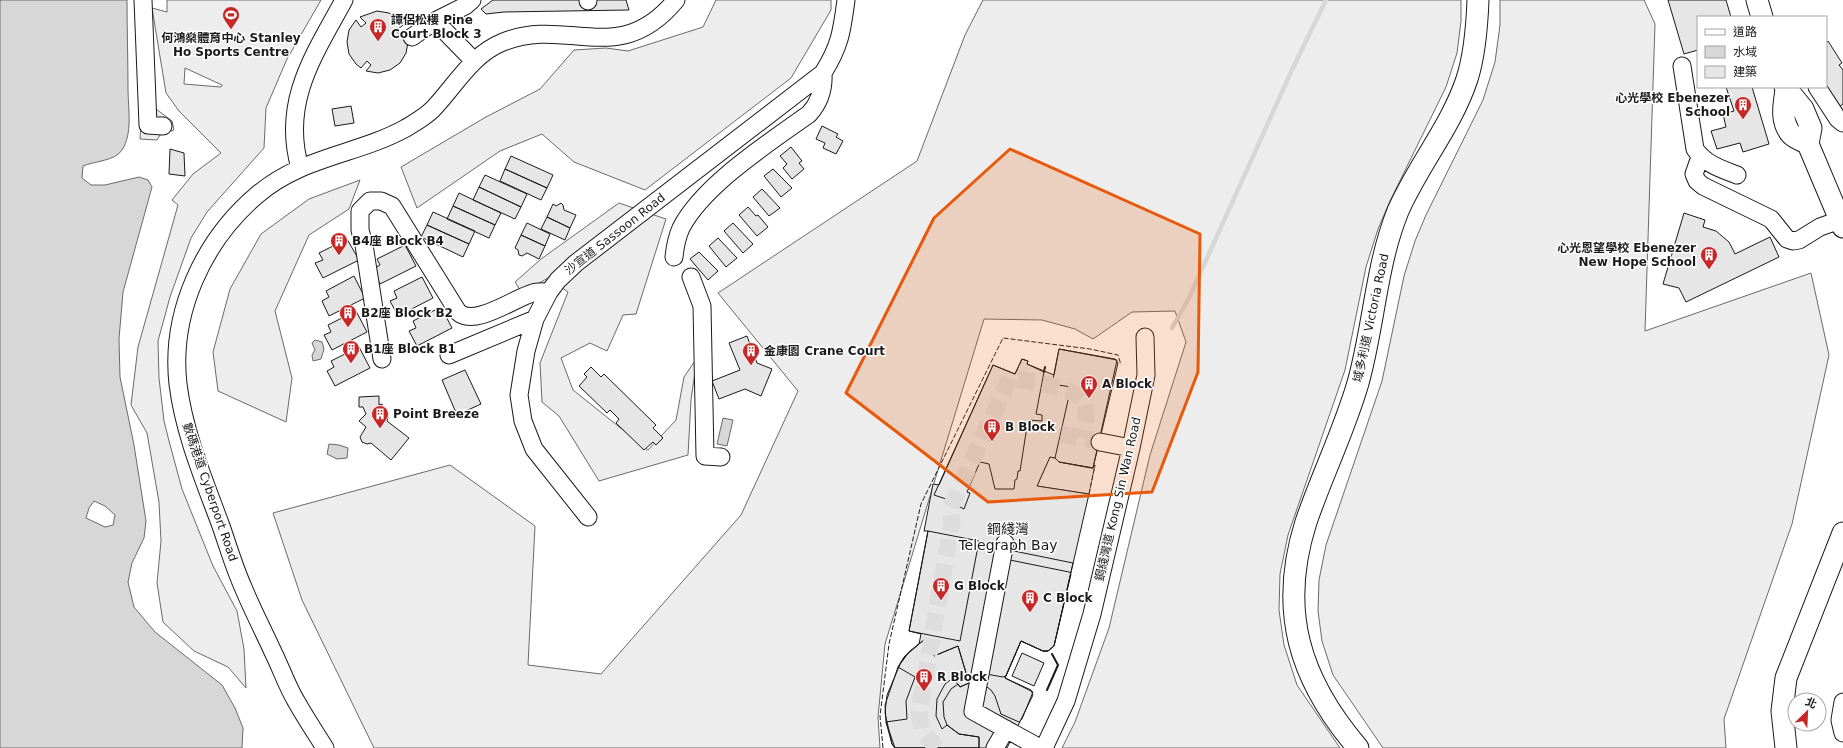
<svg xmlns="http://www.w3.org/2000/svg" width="1843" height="748" font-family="'DejaVu Sans','Noto Sans TC',sans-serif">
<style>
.built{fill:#ededed;stroke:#6a6a6a;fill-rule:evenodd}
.water{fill:#d7d7d7;stroke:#6a6a6a;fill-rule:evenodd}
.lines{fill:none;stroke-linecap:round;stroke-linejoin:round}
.stream{stroke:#d7d7d7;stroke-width:4.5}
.building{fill:#e6e6e6;stroke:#1a1a1a}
.minor-tunnel{stroke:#ddd;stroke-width:17;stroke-dasharray:17 8;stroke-linecap:butt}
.minor-casing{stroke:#1a1a1a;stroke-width:19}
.major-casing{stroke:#1a1a1a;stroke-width:23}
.minor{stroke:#fff;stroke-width:17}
.major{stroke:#fff;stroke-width:21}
.fence{stroke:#1a1a1a;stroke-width:1;stroke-dasharray:5 2;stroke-linecap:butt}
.wall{stroke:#1a1a1a;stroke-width:2}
.marked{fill:#e8590c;fill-opacity:0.2;stroke:#e8590c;stroke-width:3;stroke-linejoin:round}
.labels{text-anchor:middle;stroke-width:3;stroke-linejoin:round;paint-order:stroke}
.poi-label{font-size:12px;font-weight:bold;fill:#1a1a1a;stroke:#fff;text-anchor:start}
.street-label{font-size:12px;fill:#1a1a1a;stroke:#fff}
.quarter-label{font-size:14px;fill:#1a1a1a;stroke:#fff}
</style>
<rect width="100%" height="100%" fill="#fff"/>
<!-- built -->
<path class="built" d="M167,0H321L287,59L266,108L264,148L207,212L191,238L170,297L158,341L159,378L164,421L169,441L182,489L213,566L237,611L244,649L246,688L228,667L194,651L163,622L157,583L161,541L159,502L147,433L131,405L138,347L178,205L172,200L193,174L221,153L179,111L166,93L152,8L167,12ZM185,68L222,85V86L220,87L184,84Z
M716,0H831V10L791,78L645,190L574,162L542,134L500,151L417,208L401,167L486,117L540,89L574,50L606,48L628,51L703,27Z
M983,0H1461V21L1457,53L1446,87L1390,201L1378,229L1366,267L1345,370L1288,535L1280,574L1279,610L1284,645L1297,685L1340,748H1062L1075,722L1109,628L1150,455L1186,342L1175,311L1132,312L1093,339L1075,329L1042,320L984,319L885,644L878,717L880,748H374L302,600L273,513L450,465L535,526L528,665L601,674L741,515L798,391L718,293L917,161L965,35Z
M1500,0H1644L1655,24L1645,331L1811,273L1829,355L1792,524L1724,719L1726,748H1383L1333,675L1322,641L1318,611L1319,580L1326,545L1382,381L1404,276L1415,241L1426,215L1483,100L1495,62L1500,25Z
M156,109L172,121L174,130L160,135L157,140L140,139L141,120Z
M360,180L349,209L309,235L275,311L292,378L286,422L218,391L213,352L230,289L261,234L309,199Z
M619,203L666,219L636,314L623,315L607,351L590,343L561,358L573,390L648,450L676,420L684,377L697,358L691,400L688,455L599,481L559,416L542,402L540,363L568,292L548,278L522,293L515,282L541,259Z
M1050,457L1055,458L1059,462L1090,468H1093L1095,465L1089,494L1037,486Z"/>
<!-- water -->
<path class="water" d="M0,0H127C127,30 128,60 128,89C128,108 133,133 122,150C115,161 95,161 83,166L82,178L91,185H105L139,177L148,180L152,187L123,292L119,339L120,377L134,445L146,521L144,538L132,563L128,582L134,607L155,632L222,685L235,708L243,728L242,748H0ZM94,501L105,506L115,515L113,525L105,527L86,518L89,508Z
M315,340L322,342L324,349L321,359L313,361L312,355L315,350L312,343Z
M723,418L733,420L727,446L717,444Z
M329,444L339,445L348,448L347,458L337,459L327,454Z"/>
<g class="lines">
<!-- stream -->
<path class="stream" d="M1172,328L1189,298L1292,70L1326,0"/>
</g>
<!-- building -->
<path class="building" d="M493,0H626L629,10L504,12L486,14L481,9Z
M1668,0H1726L1731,17H1698V50L1684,54Z
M377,11L389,13L399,20L403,25L396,31L401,35L406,30L408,42L406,53L400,63L390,70L378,73L366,71L371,65L367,61L361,68L356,64L349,54L347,42L349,30L356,20L361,27L366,23L360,17Z
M1828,41L1842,63L1839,65L1843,70V104L1838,108L1826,87V43Z
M1726,87H1752L1769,144L1743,152L1740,143L1717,149L1711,131L1726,127L1723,114L1734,111Z
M351,106L354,123L335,126L332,109Z
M822,126L838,134L836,137L843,141L836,154L823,148L825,143L816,139Z
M791,147L802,161L799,163L804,169L792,179L783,168L787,164L780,156Z
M170,149L184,153L185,176L169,174Z
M511,156L553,175L547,188L505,169Z
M505,169L547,188L541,200L500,181Z
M773,169L792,188L781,197L764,176Z
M485,175L527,194L521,207L479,187Z
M479,187L521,207L515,219L473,200Z
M762,189L780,208L769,216L753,197Z
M459,193L501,213L495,225L453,206Z
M561,203L563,205L564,210L576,215L570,228L547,217L553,204L556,206Z
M453,206L495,225L489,238L447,219Z
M748,207L756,216L758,215L768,227L757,236L739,215Z
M433,212L475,231L469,244L427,225Z
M1684,213L1705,220L1703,227L1716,231L1729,242L1735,254L1770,237L1779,257L1686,302L1679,288L1663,284Z
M547,217L570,228L565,240L541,229Z
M527,223L550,234L545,246L521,235Z
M733,223L753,244L743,253L724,231Z
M427,225L469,244L463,257L421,237Z
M521,235L545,246L539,259L527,253L522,256L519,255L518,250L515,248Z
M718,238L737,258L726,267L709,246Z
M347,239L359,260L323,278L315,263L323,260L319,253Z
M405,245L416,266L380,284L373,269L380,265L377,259Z
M699,252L718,271L708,280L690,259Z
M354,276L365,298L329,316L322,301L329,297L326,291Z
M422,277L433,298L398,316L390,301L397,298L394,291Z
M441,307L452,328L417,346L409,331L416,328L413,321Z
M356,311L367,332L332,350L324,335L331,332L328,325Z
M747,336L757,363L772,369L761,396L745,389L719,399L712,381L740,370L729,343Z
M359,347L370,368L335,386L327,371L334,367L331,361Z
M1059,349L1117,360L1093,468L1059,462L1055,458L1071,387L1052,384Z
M1059,349L1115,359L1118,363L1093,468L1059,462L1055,458L1050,457L1037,486L1089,494L1054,646L1048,651H1043L1021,641L1005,678L1031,690L1033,695L1007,748H895L886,722L885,705L898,667L904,657L919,644L921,634L909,631L928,531H924L933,484L939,485L993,365L1015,374L1022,359L1028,361L1027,364L1054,375Z
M1022,359L1028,361L1027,364L1044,372L1036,414L1042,415V421L1028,420L1020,471H1018L1017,479L1015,480L1014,489H995L989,464L980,462L967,492L970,493L964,509L958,506V503L934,495L993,365L1015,374Z
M591,367L601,377L604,374L656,425L653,428L663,438L656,445L653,442L644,450L616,423L619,419L610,410L607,413L579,386L587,377L584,374Z
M465,370L481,404L457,415L442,380Z
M379,396V405L382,404L383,415L388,417L387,421L409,438L391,460L371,443L367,444L362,442L360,437L366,427L359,421L366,414L363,407H359V397Z
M928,531L979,541L960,641L909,631Z
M1009,550L1073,563L1054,646L1048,651H1043L1021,641L1005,678L1033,692L1022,719L1019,722L1001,714L995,696L991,690L983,684Z
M1010,560L1069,572L1071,574L1054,646L1048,651H1043L1021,641L1006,676L1003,677L986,674Z
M925,639L923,642L934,656L958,646L969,683L960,687L953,678L945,684L937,699L936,716L942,729L947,725L959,734L979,737V748H895L892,744L886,722L907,719L906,701L915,677L898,667L909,652Z
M925,639L923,642L934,656L958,646L969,683L960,687L958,684L951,689L943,702L944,717L947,725L959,734L979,737V748H895L892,744L885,713L887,695L901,662L909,652Z
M1022,653L1044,663L1034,686L1012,676Z"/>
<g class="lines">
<!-- minor-tunnel -->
<path class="minor-tunnel" d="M1061,434L1092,440
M937,748L922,731L919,712L952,523L950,508L1010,378C1025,381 1078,387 1084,402C1089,414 1084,426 1081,438"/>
<defs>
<path id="minor" d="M143,0L148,125L163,126
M472,0L465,6L435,21L474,61
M588,0V1
M412,37L435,21
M1682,66L1695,149C1705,164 1721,169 1737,175
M1817,87L1838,119L1843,123
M1700,157L1694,174L1697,181L1703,186L1771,219L1787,239L1793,241L1799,240L1820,227L1840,220
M300,168C281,102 314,55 344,0
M674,257C675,247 677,237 681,228C703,185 770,142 809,114C820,102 824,89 823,73
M691,277L702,306L705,456L721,457
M449,355L535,319
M382,359L364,245L360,230V211L370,201H381L392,206L458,312C474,328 516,297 533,293C538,291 544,292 549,292
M1100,442L1131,448
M588,517L534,449L523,421L519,395L526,351L535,319L549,292L558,280L576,263L823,73C840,46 842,31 846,0
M1005,543L973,711L1040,748
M1843,702L1840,720L1843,733
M325,748C315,732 305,717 296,701C287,686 281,668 273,652C263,630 252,609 243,587C234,567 228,546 221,526C204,480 184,433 178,384C170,313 203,241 257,195C303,156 357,155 406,128C416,122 425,117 433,109C456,85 471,55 503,42C568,16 619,69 676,0
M995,748L1006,729
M1044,748L1066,701L1092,614L1131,448L1146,375L1145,337"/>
<path id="major" d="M1757,0L1762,17
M1785,87L1803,109L1811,128L1808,144L1843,227
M1786,90C1784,104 1780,121 1791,134C1795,138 1803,141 1808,144
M1358,748C1299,679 1278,610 1306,522C1322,475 1344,431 1358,383C1374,326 1376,265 1398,211C1418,165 1451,127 1467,79C1475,54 1477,26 1478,0
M1786,748L1782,711L1786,678L1843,533"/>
</defs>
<!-- minor casing -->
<use href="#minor" class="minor-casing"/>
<!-- major casing -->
<use href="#major" class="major-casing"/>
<!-- minor -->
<use href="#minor" class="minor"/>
<!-- major -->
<use href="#major" class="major"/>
<!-- fence -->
<path class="fence" d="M1089,494L1095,465
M883,748L880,716L889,644L921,504L1003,338L1090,349L1118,355L1121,365"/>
<!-- wall -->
<path class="wall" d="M1044,372L1045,367
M1047,690L1058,665L1052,654"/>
</g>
<!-- marked area -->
<path class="marked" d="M1010,149L1200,234L1198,372L1152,492L988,502L846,393L934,218Z"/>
<!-- icons -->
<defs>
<symbol id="stadium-pin" viewBox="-11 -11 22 30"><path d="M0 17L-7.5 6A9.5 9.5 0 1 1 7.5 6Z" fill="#c62828" stroke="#fff"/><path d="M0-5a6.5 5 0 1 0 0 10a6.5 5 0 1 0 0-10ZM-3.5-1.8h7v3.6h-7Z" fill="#fff"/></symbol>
<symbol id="building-pin" viewBox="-11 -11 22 30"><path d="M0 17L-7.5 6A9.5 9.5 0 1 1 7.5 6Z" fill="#c62828" stroke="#fff"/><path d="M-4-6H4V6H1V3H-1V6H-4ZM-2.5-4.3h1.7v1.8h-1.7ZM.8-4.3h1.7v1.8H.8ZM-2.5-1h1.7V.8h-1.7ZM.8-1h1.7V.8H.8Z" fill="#fff"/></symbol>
</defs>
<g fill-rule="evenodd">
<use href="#stadium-pin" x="221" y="5" width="20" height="27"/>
<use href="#building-pin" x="368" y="17" width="20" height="27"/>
<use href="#building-pin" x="1733" y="95" width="20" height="27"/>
<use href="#building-pin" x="329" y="231" width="20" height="27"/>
<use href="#building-pin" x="1699" y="245" width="20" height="27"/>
<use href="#building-pin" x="338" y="303" width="20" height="27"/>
<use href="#building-pin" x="341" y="339" width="20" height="27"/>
<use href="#building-pin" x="741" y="341" width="20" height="27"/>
<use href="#building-pin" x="1079" y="374" width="20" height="27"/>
<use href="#building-pin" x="370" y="404" width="20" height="27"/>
<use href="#building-pin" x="982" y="417" width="20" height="27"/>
<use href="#building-pin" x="931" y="576" width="20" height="27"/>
<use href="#building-pin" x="1020" y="588" width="20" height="27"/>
<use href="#building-pin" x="914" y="667" width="20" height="27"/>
</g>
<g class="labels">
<!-- poi labels -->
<g class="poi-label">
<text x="391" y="24">譚侶松樓 Pine<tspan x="391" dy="14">Court Block 3</tspan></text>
<text x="231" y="42" text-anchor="middle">何鴻燊體育中心 Stanley<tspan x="231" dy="14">Ho Sports Centre</tspan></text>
<text x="1730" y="102" text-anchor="end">心光學校 Ebenezer<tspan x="1730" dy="14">School</tspan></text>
<text x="352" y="245">B4座 Block B4</text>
<text x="1696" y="252" text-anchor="end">心光恩望學校 Ebenezer<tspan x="1696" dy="14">New Hope School</tspan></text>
<text x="361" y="317">B2座 Block B2</text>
<text x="364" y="353">B1座 Block B1</text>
<text x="764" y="355">金康園 Crane Court</text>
<text x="1102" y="388">A Block</text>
<text x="393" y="418">Point Breeze</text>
<text x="1005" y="431">B Block</text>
<text x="954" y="590">G Block</text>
<text x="1043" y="602">C Block</text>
<text x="937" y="681">R Block</text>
</g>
<!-- street labels -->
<g class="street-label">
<text transform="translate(615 234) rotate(-38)" y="4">沙宣道 Sassoon Road</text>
<text transform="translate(1371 318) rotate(-78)" y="4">域多利道 Victoria Road</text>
<text transform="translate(210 492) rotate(71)" y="4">數碼港道 Cyberport Road</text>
<text transform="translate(1118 499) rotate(-77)" y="4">鋼綫灣道 Kong Sin Wan Road</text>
</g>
<!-- quarter labels -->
<g class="quarter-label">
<text x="1008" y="534">鋼綫灣<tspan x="1008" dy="16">Telegraph Bay</tspan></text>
</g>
</g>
<!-- legend -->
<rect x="1697" y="16" width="130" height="72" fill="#ffffff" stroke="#a3a3a3"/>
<rect x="1705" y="29" width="20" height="6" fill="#ffffff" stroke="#a3a3a3"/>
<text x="1733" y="36" font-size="12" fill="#1a1a1a">道路</text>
<rect x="1705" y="46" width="20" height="12" fill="#d7d7d7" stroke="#a3a3a3"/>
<text x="1733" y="56" font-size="12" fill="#1a1a1a">水域</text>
<rect x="1705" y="66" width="20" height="12" fill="#e6e6e6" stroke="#a3a3a3"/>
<text x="1733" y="76" font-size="12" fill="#1a1a1a">建築</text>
<!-- north arrow -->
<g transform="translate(1807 712) rotate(24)"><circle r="19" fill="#ffffff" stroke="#a3a3a3"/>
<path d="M0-3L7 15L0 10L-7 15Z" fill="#c62828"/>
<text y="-6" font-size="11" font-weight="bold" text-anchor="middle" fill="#1a1a1a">北</text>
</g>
</svg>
